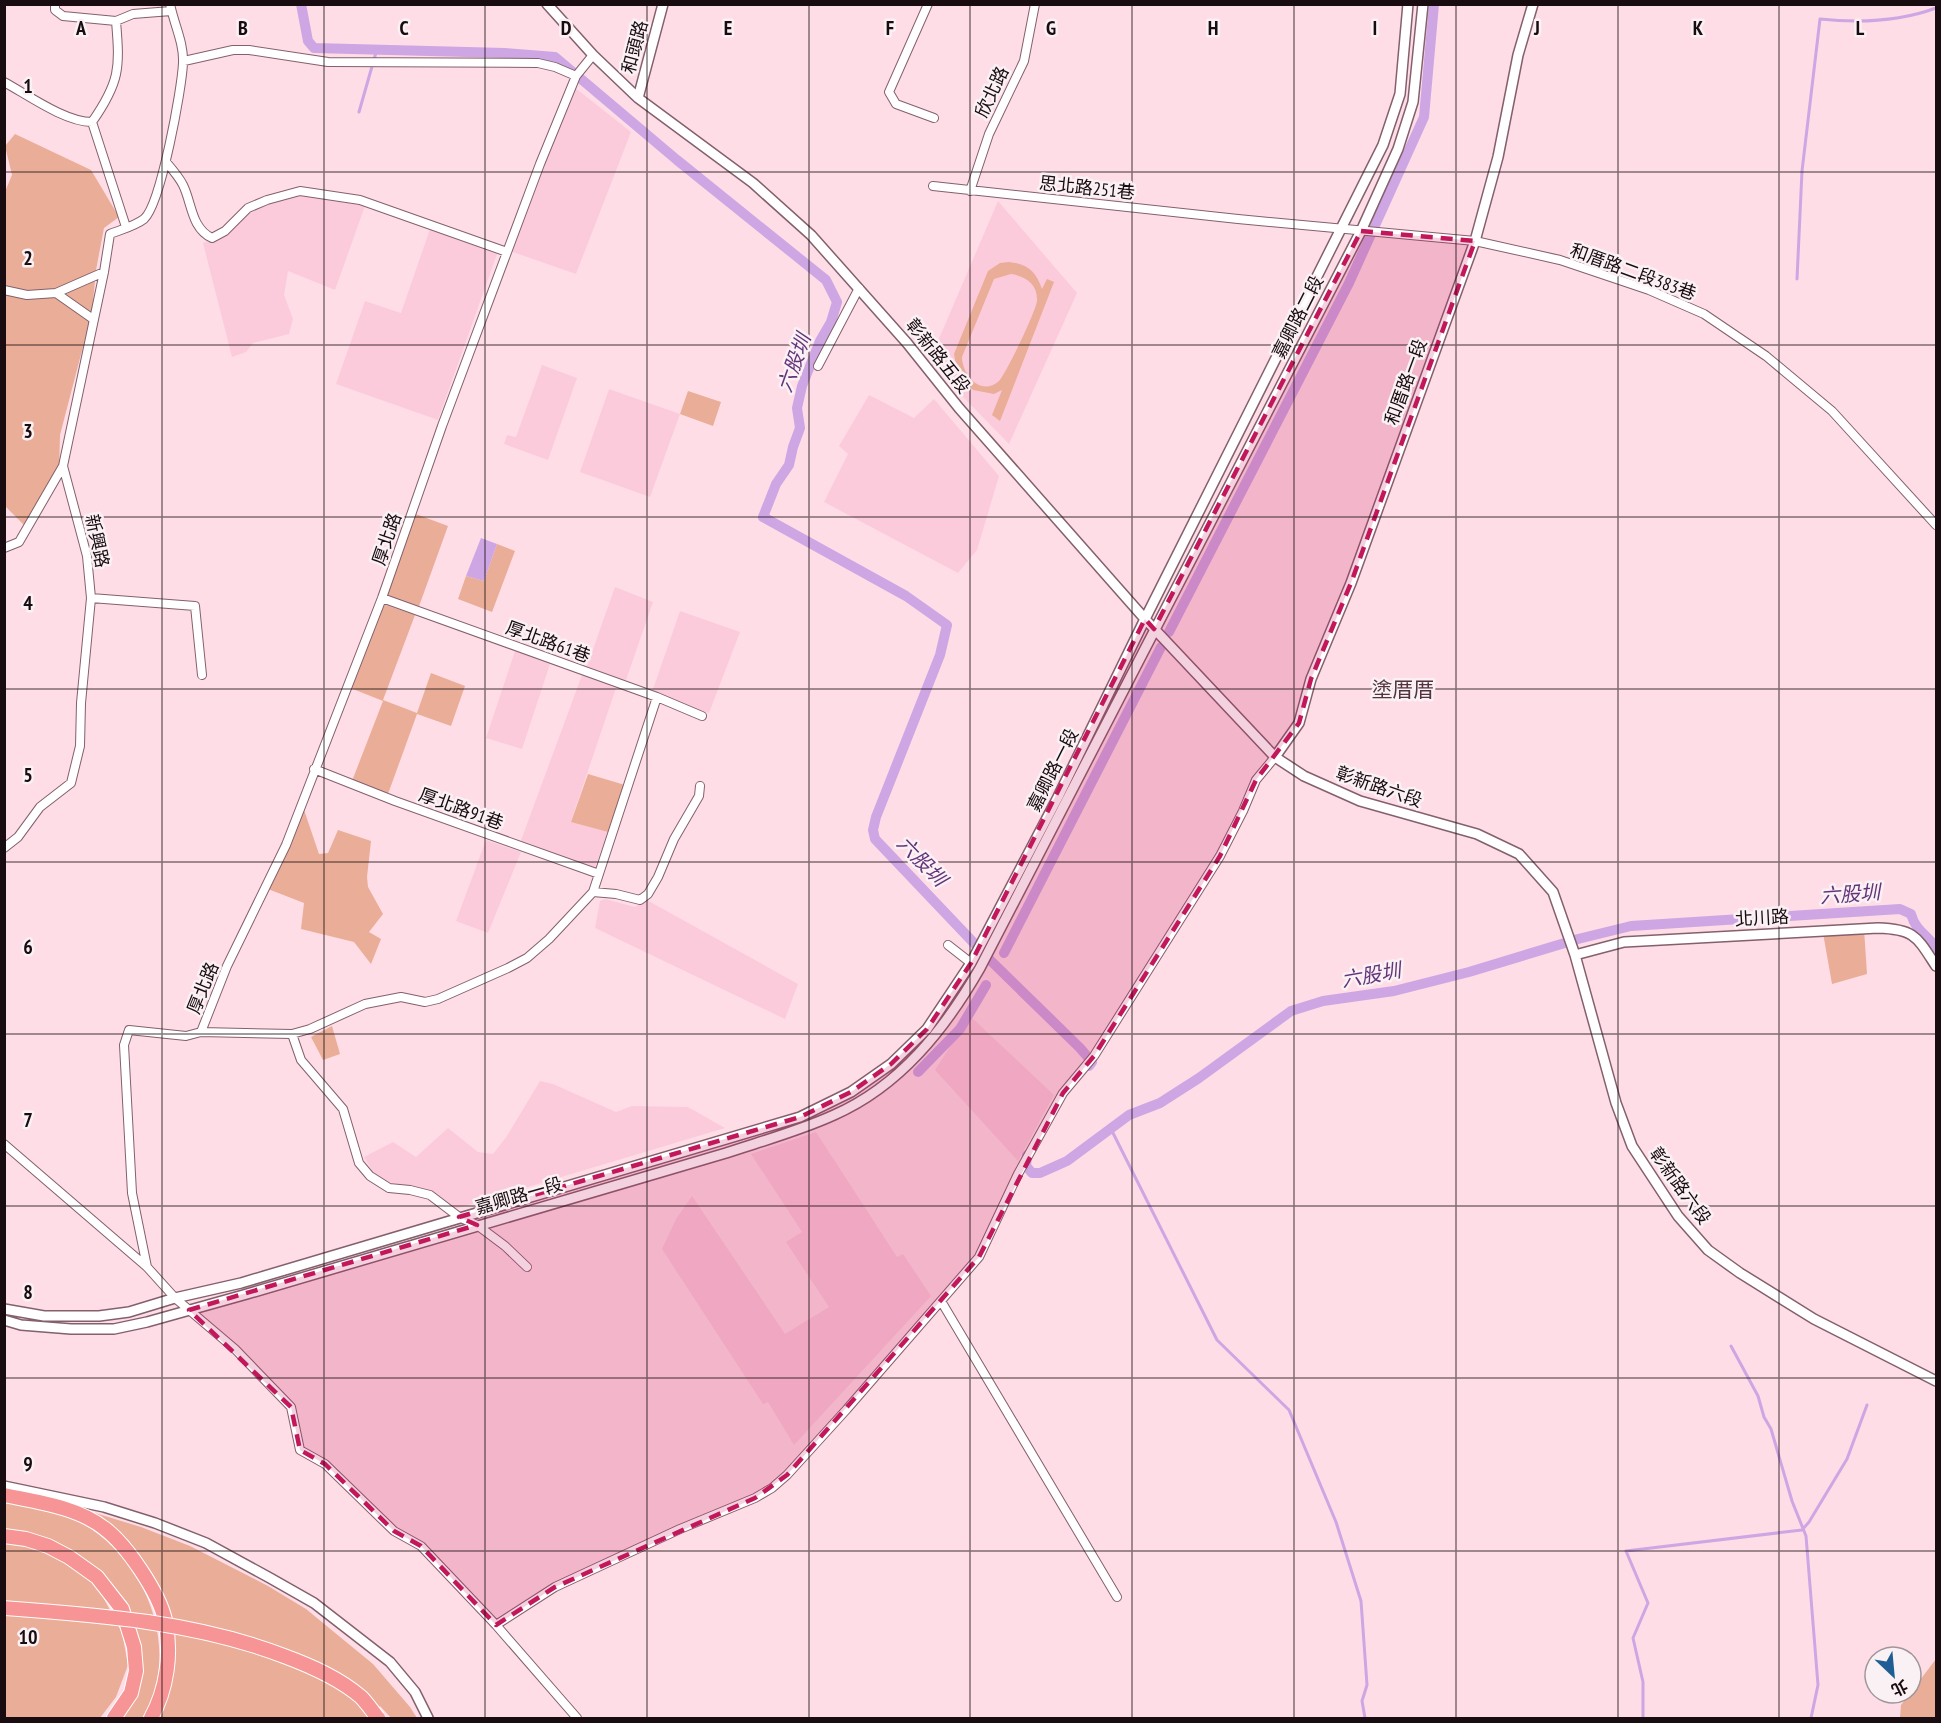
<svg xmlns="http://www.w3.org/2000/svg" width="1941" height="1723" font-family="'PT Sans Narrow','Noto Sans TC',sans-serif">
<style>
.built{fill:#fccbdb}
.green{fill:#eaad97;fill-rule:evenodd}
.water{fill:#cea6e3}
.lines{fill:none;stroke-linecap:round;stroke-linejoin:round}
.stream{stroke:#cea6e3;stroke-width:3}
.canal{stroke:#cea6e3;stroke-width:10}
.minor-casing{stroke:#83606c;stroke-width:10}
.tertiary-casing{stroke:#83606c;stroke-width:12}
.motorway-casing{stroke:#fff;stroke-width:16}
.minor{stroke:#fff;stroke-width:8}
.tertiary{stroke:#fff;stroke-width:9}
.motorway{stroke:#f69496;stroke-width:14}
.motorway-bridge-casing{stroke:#fff;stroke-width:16;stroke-linecap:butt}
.motorway-bridge{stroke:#f69496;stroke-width:14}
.marked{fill:#c2185b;fill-opacity:0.2;stroke:#c2185b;stroke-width:4.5;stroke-dasharray:12 8;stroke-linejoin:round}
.grid{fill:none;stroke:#190c11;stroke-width:1.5;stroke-opacity:0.55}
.labels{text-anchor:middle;stroke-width:5;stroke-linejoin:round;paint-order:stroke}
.street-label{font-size:18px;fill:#190c11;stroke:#faf1f4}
.water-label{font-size:20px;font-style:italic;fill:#64347b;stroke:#faf1f4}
.quarter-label{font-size:21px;fill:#52333e;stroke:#faf1f4}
.grid-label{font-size:20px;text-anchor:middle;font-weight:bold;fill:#190c11;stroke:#faf1f4;stroke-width:5;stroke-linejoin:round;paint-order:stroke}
</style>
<rect width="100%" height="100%" fill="#fedde7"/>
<!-- built -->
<path class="built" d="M569,83L631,132L576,274L510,251L508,247Z
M297,194L365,206L335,290L288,271L284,295L293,319L289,334L253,343L246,352L232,357L203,243L220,237L244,215L273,199Z
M998,201L1077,293L1009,444L929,362Z
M430,229L497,254L438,420L336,384L365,301L401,313Z
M542,365L577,378L548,460L504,444L507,435L516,437Z
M609,389L680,414L650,497L580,472Z
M869,395L914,418L934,399L999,476L977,550L958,573L824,502L848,454L839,446Z
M615,587L653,602L625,683L586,669Z
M680,611L740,632L709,713L652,692Z
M515,651L550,664L522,749L486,738Z
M582,675L616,688L571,821L608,832L594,870L520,843Z
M486,840L521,852L488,933L456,921Z
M605,899L635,907L645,899L798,984L785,1019L595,928L600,901Z
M970,1016L1054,1095L1018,1161L935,1070Z
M540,1081L553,1084L616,1112L632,1106L688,1107L725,1128L455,1209L437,1194L386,1181L373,1172L364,1157L393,1142L416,1157L448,1128L478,1152L493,1154L507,1136Z
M816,1132L897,1257L903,1254L931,1296L794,1445L768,1402L763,1404L662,1249L676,1219L692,1196L785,1334L829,1307L786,1242L802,1232L751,1154Z"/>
<!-- green -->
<path class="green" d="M15,134L91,170L119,217L104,228L96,270L92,312L60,435L59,472L25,526L5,506L4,194L12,175L5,146Z
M1009,262C1028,264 1036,272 1042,289L1047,279L1054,282L1000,421L992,415L1002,390L994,394L973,390L964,382L957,370L954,354L988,271L1000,263ZM1011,274C1026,276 1038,285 1037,301C1036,311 1006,374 999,381C981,397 962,375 962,357L994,279Z
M688,391L721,402L713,426L680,414Z
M413,513L448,526L418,609L385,595Z
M497,544L515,551L492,612L458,599L466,576L484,581Z
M386,605L415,615L383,700L417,713L431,673L465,686L451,726L417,714L388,794L352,781L383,701L348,687L381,606Z
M588,774L625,785L608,832L571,822Z
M301,801L319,854L328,853L338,830L371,841L367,877L368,887L383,914L369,932L381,939L371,964L354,942L301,929L304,903L268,889Z
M1864,929L1867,974L1832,984L1823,933Z
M332,1026L340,1054L323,1060L311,1037Z
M5,1503C25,1506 48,1508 67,1516C142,1547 185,1646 143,1718H122L138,1691L135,1629L127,1602L115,1588L104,1599L122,1632L128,1665L116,1697L100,1718H5Z
M72,1506L141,1527L190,1546L268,1586L306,1609L373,1664L410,1707L417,1718H391L380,1706L369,1718H158C167,1700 175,1678 175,1657C173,1611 149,1551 109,1524C98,1517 84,1512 72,1506Z
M1936,1659V1718H1900L1901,1705Z"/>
<!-- water -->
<path class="water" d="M481,538L497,544L484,581L466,576Z"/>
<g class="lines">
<!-- stream -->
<path class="stream" d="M359,112L377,49
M1797,279L1802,171L1820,19C1858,23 1901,21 1936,8
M1111,1129L1217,1340L1289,1410L1336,1522L1361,1601L1367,1685L1362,1701L1365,1718
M1731,1346L1758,1396L1764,1417L1771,1429L1792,1501L1806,1536L1818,1685L1811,1718
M1643,1718V1682L1633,1638L1648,1603L1626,1551L1802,1530L1809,1522L1847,1459L1867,1405"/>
<!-- canal -->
<path class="canal" d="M301,4L308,41L314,48L505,53L555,57L677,160L826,280L837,302L831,322L820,341L802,386L797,408L800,428L793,447L789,465L776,484L763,517L906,596L947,625L940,655L876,817L873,830L875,839L990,960L1080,1048L1092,1062L1089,1066
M1169,632L1349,283L1424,117L1434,4
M1004,953L1161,647
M918,1072L960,1029L986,985
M1027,1155L1026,1166L1032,1173H1040L1067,1161L1129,1115L1160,1103L1199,1078L1291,1011L1323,1001L1394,991L1469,972L1578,939L1631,926L1900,909L1911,914C1916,932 1927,934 1936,948"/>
<defs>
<path id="minor" d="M55,4V10L63,16L116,21L133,14L171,11
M928,4L889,92L896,104L934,118
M184,61L233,50H249L328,62L538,63L555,67L576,76
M4,82C28,95 65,122 92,122
M92,122L126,227
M92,122C120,82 120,68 116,21
M166,162C172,169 179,177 183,185C192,203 191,228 212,238L225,231L248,208L267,200L300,191L360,200L507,252
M933,186L1238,219L1475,241L1560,260L1649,290L1704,314L1766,356L1832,411L1936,525
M970,191L989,134L1024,61L1035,4
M4,290L27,295L56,293L93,319
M56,293L104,272
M818,366L859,288
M4,548L19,542L63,466
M91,598L195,606L202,675
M382,598L657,697L702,716
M314,769L395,801L599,874
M4,848L18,837L40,807L71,783L80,746L81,703L91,598L87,556L63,466L104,272L110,234C120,230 135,226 144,219C161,204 182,88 183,63C184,43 174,24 170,4
M593,892L616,894L640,900L648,894L658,877L674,839L699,796L700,786
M948,945L971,963
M201,1032L227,966L286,845L382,598L442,426L540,164L576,76L593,55
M292,1034L301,1060L343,1109L359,1163L370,1176L389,1188L410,1190L430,1195L459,1217L477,1225L505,1246L527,1267
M4,1144L147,1267
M941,1301L1117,1597
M496,1625L555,1587L680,1529L755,1498L772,1488L787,1475L847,1409L979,1257L1018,1174L1063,1093L1094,1056L1220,856L1243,811L1256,780L1275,757
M577,1718L496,1625L421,1546L394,1531L325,1464L300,1450L291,1407L235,1349L175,1298L147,1267L132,1193L124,1045L129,1030L186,1036L201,1032L292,1034L310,1029L365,1004L401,997L425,1002L438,999L508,968L527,958L549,939L593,892L657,697"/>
<path id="tertiary" d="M547,4L593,55L638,98L753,183L811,235L907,343L959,408L1145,619L1275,757L1304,776L1360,801L1477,834L1519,854L1553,892L1575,955L1616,1103L1632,1146L1678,1216L1708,1250L1740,1273L1814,1319L1936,1381
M638,98L663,4
M1275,757L1299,723L1311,679L1351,583L1475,241L1498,157L1518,55L1533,4
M1575,955L1624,942L1878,928C1915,929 1917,937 1936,966
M4,1309L44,1316H99L129,1312L175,1298L241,1283L800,1117L851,1092L891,1064L927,1029L971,963L1058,797L1145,619L1383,145L1400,94L1408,4
M4,1320L21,1325L71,1329H114L147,1322L247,1294L726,1153C762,1141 799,1131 834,1115C900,1086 945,1029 980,968L1361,231L1398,149L1413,102L1423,4
M4,1486L104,1507L155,1523L206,1543L270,1578L314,1603L390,1662L415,1692L428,1718"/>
<path id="motorway" d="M4,1495C38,1502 77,1507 104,1528C127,1545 159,1593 165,1620C172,1653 167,1689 151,1718
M4,1536L26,1539L48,1546L69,1557L97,1577L122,1609L134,1647L136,1671L131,1693L114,1718"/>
</defs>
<!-- minor casing -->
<use href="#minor" class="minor-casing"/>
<!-- tertiary casing -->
<use href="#tertiary" class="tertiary-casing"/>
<!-- motorway casing -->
<use href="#motorway" class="motorway-casing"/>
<!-- minor -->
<use href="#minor" class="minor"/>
<!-- tertiary -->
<use href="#tertiary" class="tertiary"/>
<!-- motorway -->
<use href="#motorway" class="motorway"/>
<defs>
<path id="motorway-bridge" d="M4,1608C99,1615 196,1622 284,1656C311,1666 339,1678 361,1697C367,1703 373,1712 378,1718"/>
</defs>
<!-- motorway-bridge casing -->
<use href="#motorway-bridge" class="motorway-bridge-casing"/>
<!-- motorway-bridge -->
<use href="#motorway-bridge" class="motorway-bridge"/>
</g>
<!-- marked area -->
<path class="marked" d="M1361,231L1475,241L1351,583L1311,679L1299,723L1256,780L1220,856L1094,1056L1063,1093L979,1257L787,1475L755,1498L555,1587L496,1625L421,1546L394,1531L325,1464L300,1450L291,1407L189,1310L477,1225L459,1217L800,1117L851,1092L891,1064L927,1029L971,963L1145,619L1154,629Z"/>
<!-- grid -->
<path class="grid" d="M162,4V1718M324,4V1718M485,4V1718M647,4V1718M809,4V1718M970,4V1718M1132,4V1718M1294,4V1718M1456,4V1718M1618,4V1718M1779,4V1718M4,172H1936M4,345H1936M4,517H1936M4,689H1936M4,862H1936M4,1034H1936M4,1206H1936M4,1378H1936M4,1551H1936"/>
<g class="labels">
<!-- street labels -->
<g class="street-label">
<text transform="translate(635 47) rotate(-75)" y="6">和頭路</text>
<text transform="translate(992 92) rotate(-65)" y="6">欣北路</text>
<text transform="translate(1087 188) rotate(6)" y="6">思北路251巷</text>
<text transform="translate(1633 272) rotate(20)" y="6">和厝路二段383巷</text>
<text transform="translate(1298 317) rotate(-63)" y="6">嘉卿路二段</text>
<text transform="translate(938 356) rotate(51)" y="6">彰新路五段</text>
<text transform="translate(1406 382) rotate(-70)" y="6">和厝路一段</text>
<text transform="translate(387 539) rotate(-71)" y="6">厚北路</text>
<text transform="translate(97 541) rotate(78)" y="6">新興路</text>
<text transform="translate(548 642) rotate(20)" y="6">厚北路61巷</text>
<text transform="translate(1053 770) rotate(-63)" y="6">嘉卿路一段</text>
<text transform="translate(1379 787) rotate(19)" y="6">彰新路六段</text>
<text transform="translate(461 809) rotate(20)" y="6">厚北路91巷</text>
<text transform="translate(1762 918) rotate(-3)" y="6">北川路</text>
<text transform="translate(203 988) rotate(-68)" y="6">厚北路</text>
<text transform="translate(1680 1186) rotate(54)" y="6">彰新路六段</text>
<text transform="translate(519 1196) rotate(-16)" y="6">嘉卿路一段</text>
</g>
<!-- water labels -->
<g class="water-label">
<text transform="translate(794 363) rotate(-70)" y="7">六股圳</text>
<text transform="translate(922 861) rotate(46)" y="7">六股圳</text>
<text transform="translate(1850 894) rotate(-4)" y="7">六股圳</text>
<text transform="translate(1371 975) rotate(-10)" y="7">六股圳</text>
</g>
<!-- quarter labels -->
<g class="quarter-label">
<text x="1403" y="697">塗厝厝</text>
</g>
</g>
<g class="grid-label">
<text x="81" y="35">A</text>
<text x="243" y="35">B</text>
<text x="404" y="35">C</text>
<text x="566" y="35">D</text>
<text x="728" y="35">E</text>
<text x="890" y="35">F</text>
<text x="1051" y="35">G</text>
<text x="1213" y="35">H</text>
<text x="1375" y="35">I</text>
<text x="1537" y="35">J</text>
<text x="1698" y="35">K</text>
<text x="1860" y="35">L</text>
<text x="28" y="93">1</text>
<text x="28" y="265">2</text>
<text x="28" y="438">3</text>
<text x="28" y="610">4</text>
<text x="28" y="782">5</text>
<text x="28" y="954">6</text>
<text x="28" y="1127">7</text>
<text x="28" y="1299">8</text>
<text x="28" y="1471">9</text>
<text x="28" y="1644">10</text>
</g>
<!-- border -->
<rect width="1941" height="1723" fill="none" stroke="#190c11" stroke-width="12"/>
<!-- north arrow -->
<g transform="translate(1893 1675) rotate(154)"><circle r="28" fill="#faf1f4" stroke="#a09599" stroke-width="1.5"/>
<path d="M0-4.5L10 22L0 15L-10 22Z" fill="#1f5e94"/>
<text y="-9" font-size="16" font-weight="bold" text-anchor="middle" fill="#190c11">北</text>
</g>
</svg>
